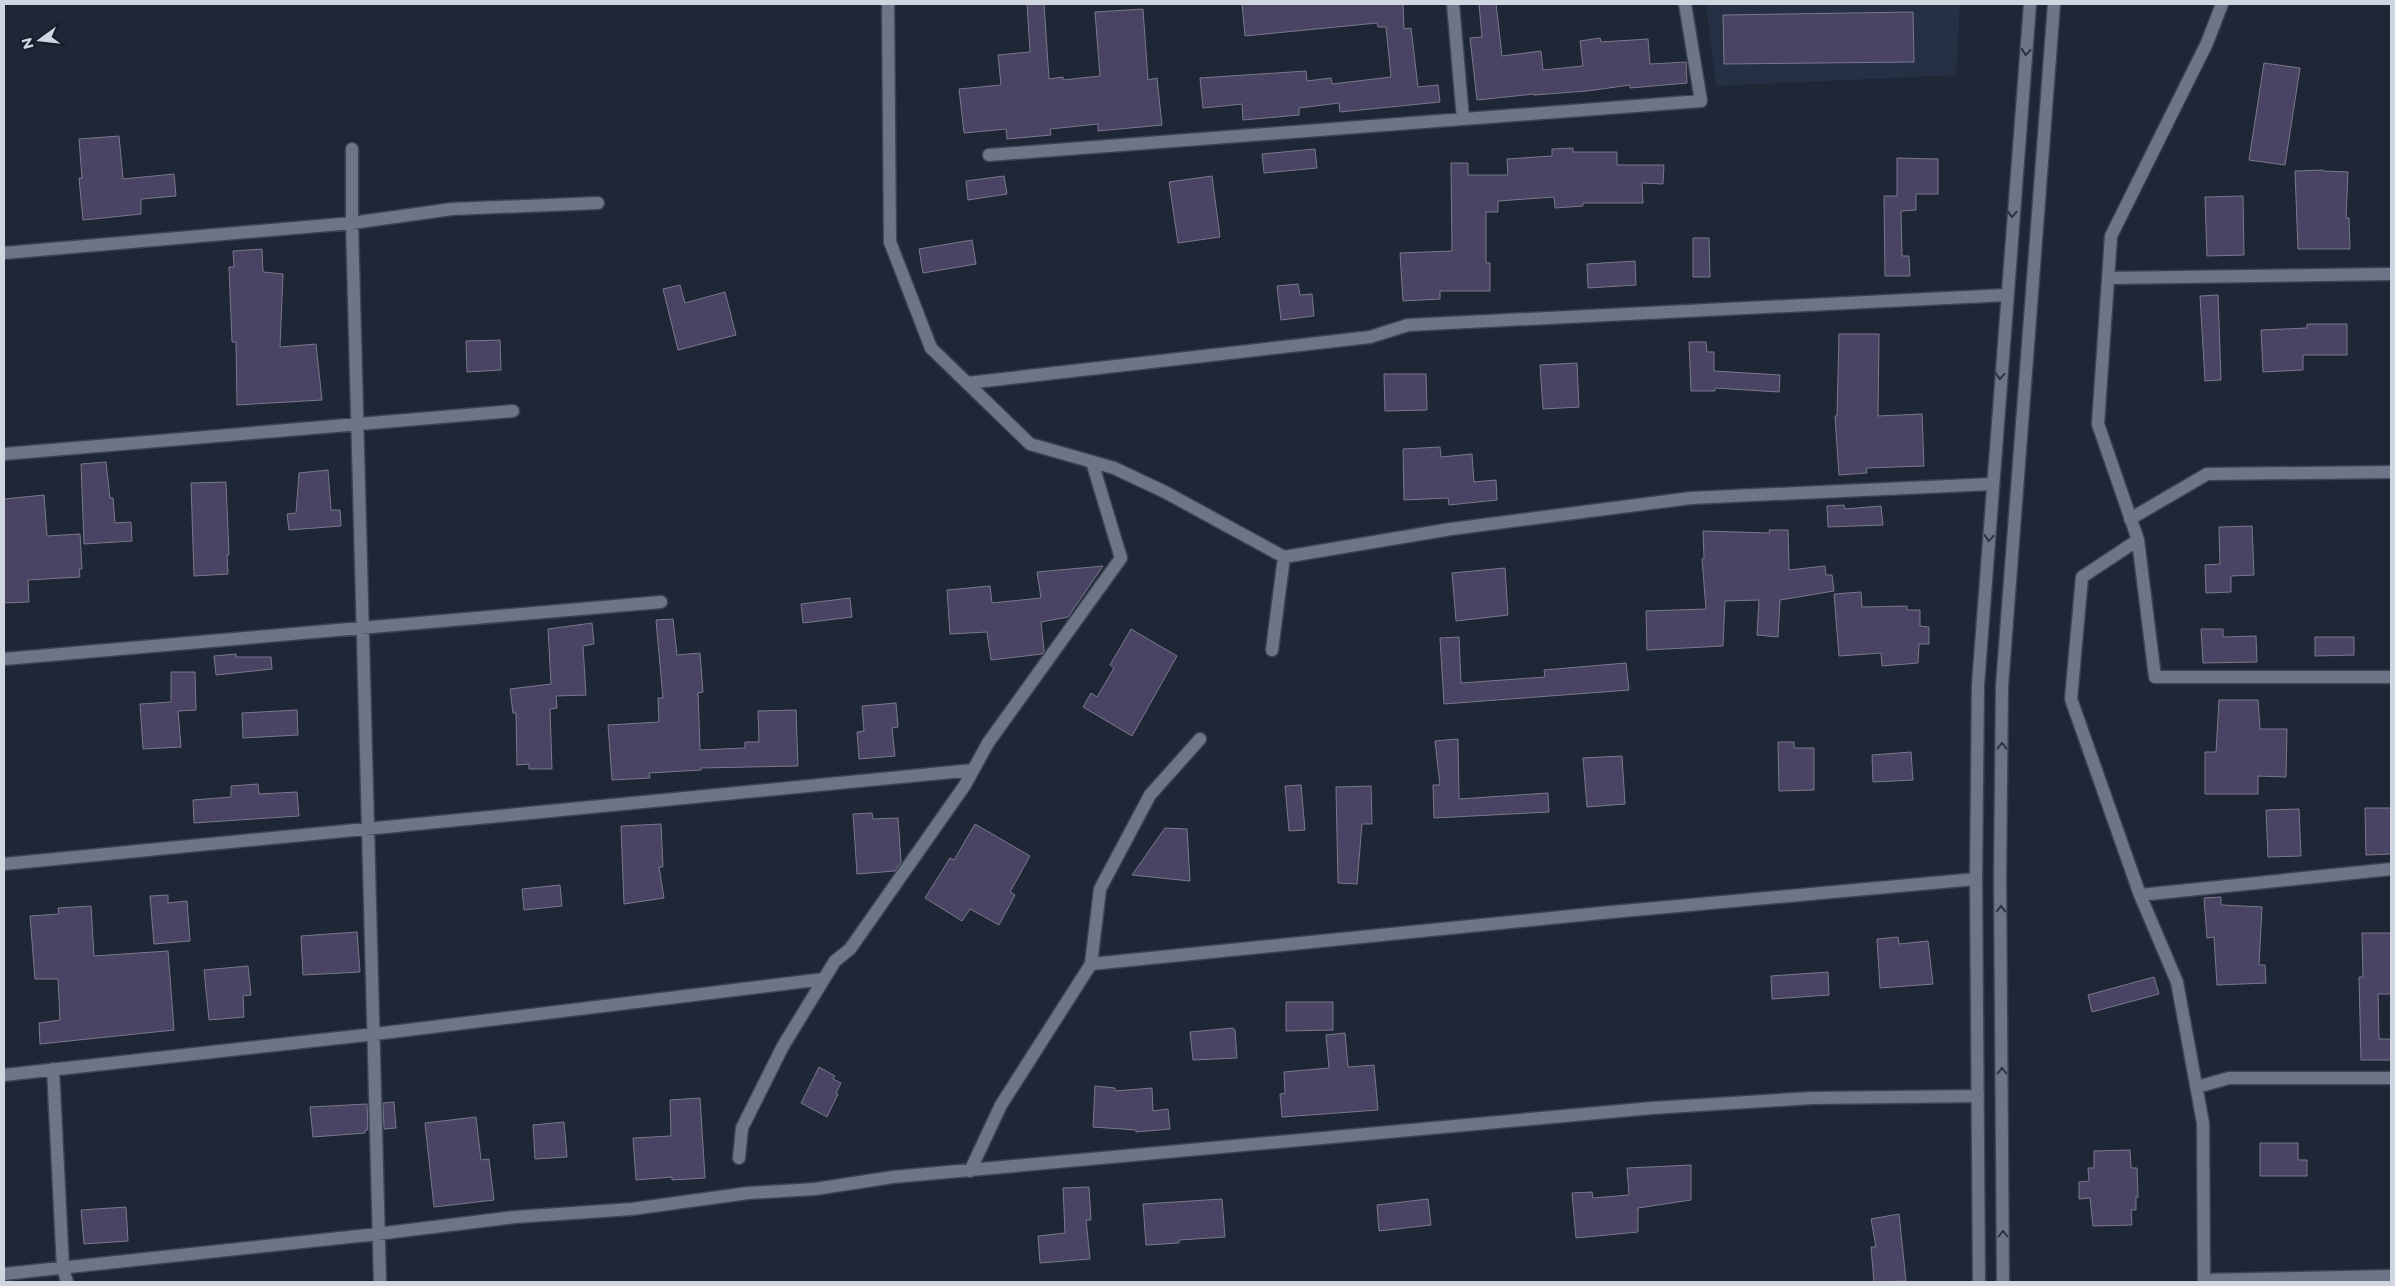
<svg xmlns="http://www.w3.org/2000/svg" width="2395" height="1286" font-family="Montserrat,sans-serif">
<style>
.built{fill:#253045}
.building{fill:#494364;stroke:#7a788c}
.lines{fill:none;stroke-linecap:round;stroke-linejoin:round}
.minor-casing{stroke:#3c4350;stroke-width:15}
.tertiary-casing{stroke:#3c4350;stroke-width:15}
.minor{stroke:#6c7688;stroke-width:12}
.tertiary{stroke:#6c7688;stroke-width:12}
.oneway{stroke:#2b3343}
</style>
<rect width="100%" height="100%" fill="#1f2736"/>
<!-- built -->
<path class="built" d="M1706,4H1960L1956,75L1716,86Z"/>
<!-- building -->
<path class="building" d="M1027,4H1044L1049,79L1063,77V80L1100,76L1095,12L1143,9L1148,80L1157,78L1162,125L1098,131V124L1050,129L1051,135L1007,139L1006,129L964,133L959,89L1001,85L998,55L1030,52Z
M1242,4H1403L1404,29L1411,28L1418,87L1438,85L1440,102L1340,112L1339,103L1299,108V115L1243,120L1242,104L1203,108L1200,78L1306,71L1307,81L1331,78L1332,84L1391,77L1386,27H1378L1377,23L1245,36Z
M1479,4H1496L1502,56L1541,51L1543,70L1583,66L1580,41L1600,38L1601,42L1648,39L1650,64L1686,62L1687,83L1630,88V85L1587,91L1534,95V94L1477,100L1470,38L1482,37Z
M1913,12L1914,62L1724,64L1723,15Z
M2264,63L2300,68L2285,165L2249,160Z
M119,136L123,179L174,174L176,196L141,199V214L83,220L79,178H82L79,139Z
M1573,148V152H1617V165H1664L1663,184L1642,183L1643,203H1583V206L1555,208L1554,197L1498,201V212H1486V263H1490V291H1440V299L1403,301L1400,253L1452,251L1451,163H1468V175H1508L1507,159L1552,156V149Z
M1315,149L1317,168L1264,173L1262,154Z
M1897,158L1938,159V194H1916V210L1901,211L1902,256H1909L1910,276H1885L1884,196H1897Z
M2323,170V171L2348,172L2346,218H2349L2350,249H2298L2295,171Z
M1004,176L1007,194L968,200L966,181Z
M1212,176L1220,237L1178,243L1169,182Z
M2243,196L2244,255L2207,256L2205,197Z
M1693,238H1709L1710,277H1693Z
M972,240L976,264L923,273L919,249Z
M262,249L263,272L283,274L280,347L316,344L322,400L237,405L236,342H232L229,267H234L233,251Z
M1635,261L1636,285L1588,288L1587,264Z
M1298,284L1300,295L1312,294L1314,316L1281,320L1277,286Z
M680,285L685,303L725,292L736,335L678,350L663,289Z
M2218,295L2221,380L2205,381L2200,296Z
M2307,324H2347V355H2303V370L2263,372L2261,330L2307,328Z
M1839,334H1879L1878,416L1922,414L1924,466L1866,468L1867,473L1839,475L1835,416H1837Z
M500,340L501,370L467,372L466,341Z
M1689,342H1706L1707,352H1714V371L1780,375L1779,392L1715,388V391H1691Z
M1577,363L1579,407L1543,409L1540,365Z
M1384,374H1426L1427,410L1385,411Z
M1440,447L1441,457L1472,454L1474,482L1496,480L1497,500L1449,505L1448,498L1404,500L1403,449Z
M106,462L110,498H113L115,523L131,522L132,541L84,544L81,464Z
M328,470L331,510H340L341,526L289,530L287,514L296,513L299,473Z
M226,482L229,555H227L228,574L194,576L191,483Z
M44,495L47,536L80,534L82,569H79L80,577L28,580L29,602L4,603V499Z
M1844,505L1845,509L1881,506L1883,525L1828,527L1827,506Z
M2252,526L2254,575L2231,576V592L2206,593L2205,565L2220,564L2219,527Z
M1769,530H1788L1789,570L1825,566L1826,575H1832L1834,591L1780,600L1778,637L1757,635L1759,600L1725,601L1723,646L1647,650L1646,611L1706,609L1702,559L1704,558L1703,531L1770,533Z
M1103,566L1068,617L1041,622L1044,651L1042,654L991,660L987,632L950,634L947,590L990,586L992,603L1041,598L1037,572Z
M1505,568L1508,615L1456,621L1452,573Z
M1861,592L1862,607L1907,606V610H1920V626L1929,627V644H1919L1918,663L1882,666L1881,653L1839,656L1834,594Z
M850,598L852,617L803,623L801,604Z
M673,619L677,655L700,653L703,692L698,693L700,750L745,748V742H759L758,711L796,710L798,766L701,768V770L649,773L650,778L612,780L608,725L659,722L658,698H663L656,620Z
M592,623L594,644L583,646L586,695L556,696L557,708L550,709L552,769H529V764L517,765L516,713H513L510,689L551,684L548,629Z
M1131,629L1177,656L1132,736L1083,707L1091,693L1097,697L1114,668L1110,665Z
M2201,629H2223V637L2256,636L2257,662L2203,663Z
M1459,637L1461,683L1545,677L1544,670L1626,663L1629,690L1444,704L1440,638Z
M2315,637H2354V655L2315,656Z
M236,654V657H271L272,669L216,675L214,656Z
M171,672H195L196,710L178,711L181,747L143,749L140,704L171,702Z
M2219,700H2258L2260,729H2287L2286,777L2258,776V794H2205V752H2216Z
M896,703L898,727L892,728L895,756L859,759L857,732L864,731L862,706Z
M297,710L298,735L243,738L242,713Z
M1458,739L1459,799L1548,793L1549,812L1434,818L1433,785H1440L1435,741Z
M1778,742H1794V748H1814V790L1779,791Z
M1911,752L1913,780L1873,782L1872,755Z
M1622,756L1625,804L1587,807L1583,758Z
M258,784L259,794L297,792L299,816L194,823L193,800L231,797V786Z
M1301,785L1305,830L1289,831L1285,786Z
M1371,786L1372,824H1362L1357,884L1338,883L1336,787Z
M2365,808H2391V854L2366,855Z
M2299,809L2301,856L2268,857L2266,810Z
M872,813L873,819L898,818L901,862L895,871L857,874L853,814Z
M661,824L663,867H659L664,898L624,904L621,826Z
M975,824L1030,856L1010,892L1015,895L999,925L970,909L962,921L925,898L950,858L954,860Z
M1165,828L1187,829L1190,881L1132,875Z
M560,885L562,906L524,910L522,889Z
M168,895V903L187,901L190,941L154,944L150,896Z
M2221,897V905L2262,907L2259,965H2265L2266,983L2217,985L2214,937L2207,938L2204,898Z
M91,906L94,956L168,951L174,1030L40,1044L39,1023L60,1020L58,979H35L30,916L59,914L58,908Z
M357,932L360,972L303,975L301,936Z
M2362,933H2391V994H2378L2379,1039H2391V1060H2361L2359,977H2363Z
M1898,937L1899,944L1928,941L1933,984L1880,988L1877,939Z
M248,966L251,995L243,996L244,1017L209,1020L204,970Z
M1828,972L1829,995L1772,999L1771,976Z
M2154,977L2159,994L2092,1012L2088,995Z
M1286,1002H1333V1030L1286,1031Z
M1233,1028L1235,1030L1237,1058L1193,1060L1190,1032Z
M1345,1033L1348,1067L1374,1065L1378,1110L1282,1117L1280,1094L1285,1093L1284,1072L1329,1068L1326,1035Z
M819,1067L835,1076L833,1079L841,1083L836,1093L838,1094L827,1117L801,1103Z
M1095,1086L1115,1088V1091L1152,1088L1153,1111L1168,1109L1170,1129L1136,1132V1130L1093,1127Z
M700,1098L705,1178L672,1180V1177L636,1180L633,1138L671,1136L670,1100Z
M394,1102L396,1128L384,1129L383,1103Z
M367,1104L368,1130H365V1133L313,1137L310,1107Z
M476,1117L481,1160L489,1159L494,1200L434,1207L425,1123Z
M564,1122L567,1157L535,1159L533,1125Z
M2260,1143H2298V1160H2307V1176H2260Z
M2130,1150L2131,1168H2137L2138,1197H2136V1210H2131L2132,1225L2093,1226L2090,1198L2079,1199V1182L2089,1181L2088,1168H2094V1151Z
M1691,1165V1200L1638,1208V1232L1576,1238L1572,1193L1592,1192L1593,1198L1629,1195L1627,1168Z
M1089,1187L1091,1220H1086L1090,1259L1040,1263L1038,1236L1065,1233L1063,1188Z
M1222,1199L1225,1237L1179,1240V1243L1146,1245L1143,1204Z
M1428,1199L1431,1225L1379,1231L1377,1205Z
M126,1207L128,1241L84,1244L81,1210Z
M1899,1214L1906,1281L1874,1282L1871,1247H1876L1871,1219Z"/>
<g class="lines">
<defs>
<path id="minor" d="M888,4L890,242L931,348L1030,444L1114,468L1165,492L1284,557L1272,650
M1453,4L1463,119
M352,149V223L380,1282
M989,155L1701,101L1685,4
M4,253L352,223L452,209L598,203
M2108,278L2391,274
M967,383L1370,337L1408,325L2006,295
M4,454L513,411
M2130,519L2207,474L2391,472
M2138,540L2155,677H2391
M1284,557L1451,529L1691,498L1992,484
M4,659L661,602
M4,864L973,770
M2140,895L2391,869
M1091,964L1601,913L1976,879
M53,1069L63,1268L67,1282
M4,1075L375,1034L824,979
M2197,1087L2229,1078H2391
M739,1158L742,1128L783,1046L835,961L850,949L965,785L988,743L1121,558L1092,462
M970,1171L1001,1105L1091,964L1100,889L1150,795L1200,739
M4,1274L377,1234L515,1217L632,1209L748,1193L815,1189L893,1177L1652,1108L1812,1098L1978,1096
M2204,1280L2391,1276
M2204,1282L2203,1123L2177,982L2140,895L2071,699L2082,577L2138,540L2098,424L2111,236L2207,43L2222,4"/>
<path id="tertiary" d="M1979,1282L1976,879L1978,685L2030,4
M2003,1282L2000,879L2002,686L2054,4"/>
</defs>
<!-- minor casing -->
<use href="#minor" class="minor-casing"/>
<!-- tertiary casing -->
<use href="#tertiary" class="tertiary-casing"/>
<!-- minor -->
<use href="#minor" class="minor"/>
<!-- tertiary -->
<use href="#tertiary" class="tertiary"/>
</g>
<!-- one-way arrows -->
<defs><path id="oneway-chevron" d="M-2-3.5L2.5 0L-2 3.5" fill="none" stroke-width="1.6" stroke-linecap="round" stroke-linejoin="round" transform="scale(1.25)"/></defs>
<g class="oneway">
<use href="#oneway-chevron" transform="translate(2026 52) rotate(95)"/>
<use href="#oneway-chevron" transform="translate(2012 214) rotate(94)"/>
<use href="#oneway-chevron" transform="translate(2000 376) rotate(94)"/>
<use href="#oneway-chevron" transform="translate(1989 538) rotate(94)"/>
<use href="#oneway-chevron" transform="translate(2002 746) rotate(-89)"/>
<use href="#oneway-chevron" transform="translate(2001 909) rotate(-90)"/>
<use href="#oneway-chevron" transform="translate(2002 1071) rotate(-90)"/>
<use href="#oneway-chevron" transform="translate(2003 1234) rotate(-90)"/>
</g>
<!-- border -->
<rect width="2395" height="1286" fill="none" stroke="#d0d6e0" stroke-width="10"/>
<!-- north arrow -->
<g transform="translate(40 40) rotate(255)" stroke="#151d2c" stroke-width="4" paint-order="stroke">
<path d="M0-4L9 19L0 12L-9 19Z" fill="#d0d6e0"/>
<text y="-8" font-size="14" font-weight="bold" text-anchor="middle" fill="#d0d6e0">N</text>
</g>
</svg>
